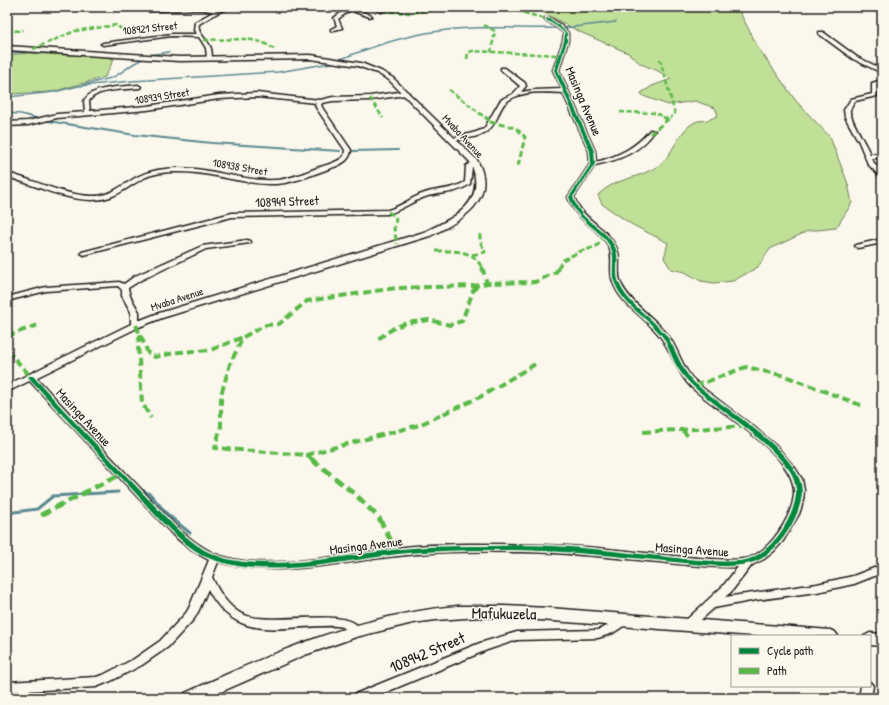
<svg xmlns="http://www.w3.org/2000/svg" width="889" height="705" font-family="'Patrick Hand',sans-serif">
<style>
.green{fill:#c0df97;stroke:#6e7e5a}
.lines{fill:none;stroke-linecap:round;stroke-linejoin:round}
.stream-far2{stroke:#5a8992;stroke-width:1.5}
.stream-far1{stroke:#5a8992;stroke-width:2}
.stream{stroke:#5a8992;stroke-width:3}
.minor-casing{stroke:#1c1c1c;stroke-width:3}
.tertiary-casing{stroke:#1c1c1c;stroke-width:3}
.secondary-casing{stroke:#1c1c1c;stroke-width:3}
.minor{fill:#fbf7ec;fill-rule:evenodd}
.tertiary{fill:#fbf7ec;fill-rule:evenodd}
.secondary{fill:#fbf7ec;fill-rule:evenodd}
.quiet-far3{stroke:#58b947;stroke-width:2.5;stroke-dasharray:5 2.5;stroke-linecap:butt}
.quiet-far2{stroke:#58b947;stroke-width:3;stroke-dasharray:6 3;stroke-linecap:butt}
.quiet-far1{stroke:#58b947;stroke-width:4;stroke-dasharray:8 4;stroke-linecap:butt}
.quiet{stroke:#58b947;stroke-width:5;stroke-dasharray:10 5;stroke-linecap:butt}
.cycleway-casing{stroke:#fbf7ec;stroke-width:3}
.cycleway{fill:#00873e;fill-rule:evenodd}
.labels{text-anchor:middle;stroke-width:3;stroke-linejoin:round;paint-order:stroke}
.far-street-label{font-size:11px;fill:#1c1c1c;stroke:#fbf7ec}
.street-label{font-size:13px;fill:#1c1c1c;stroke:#fbf7ec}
.near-street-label{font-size:16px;fill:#1c1c1c;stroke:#fbf7ec}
</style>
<rect width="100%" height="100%" fill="#fbf7ec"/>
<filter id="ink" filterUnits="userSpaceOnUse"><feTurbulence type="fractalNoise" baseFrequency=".025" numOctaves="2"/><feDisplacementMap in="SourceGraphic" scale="8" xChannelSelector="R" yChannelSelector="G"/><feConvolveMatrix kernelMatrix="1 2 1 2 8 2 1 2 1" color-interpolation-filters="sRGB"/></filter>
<g filter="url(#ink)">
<!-- green -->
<path class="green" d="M533,7H737L759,49L796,101L830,137L848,184L852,203L836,228L808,231L776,246L770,249L758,267L733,281L714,283L701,281L685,272L671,269L664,258L668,243L631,224L602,204L598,195C614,178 639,179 658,166C672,158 678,130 695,122C699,120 704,121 707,120C711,119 715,117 718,115L715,108L695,101L668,105L643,96L641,93L652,86L671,79L658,71L641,64L628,53L580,32Z
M29,53L106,57L114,59L105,77L52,92L7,94V55Z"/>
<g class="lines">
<!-- stream-far2 -->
<path class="stream-far2" d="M564,28L616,22
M7,53L28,52
M148,55L169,52
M341,59C373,46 406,35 440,31C479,25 517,29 556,28
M79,86L132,81L278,72L337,62
M7,97L54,92L111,78C123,73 131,63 143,59
M7,113L21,114L36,118"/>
<!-- stream-far1 -->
<path class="stream-far1" d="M32,117L39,119
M48,121L135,135L212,143L340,151
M353,151L398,150"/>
<!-- stream -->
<path class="stream" d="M140,489L150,494L168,515L190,533
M7,513L37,509L53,496L118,492"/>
<defs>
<path id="minor" d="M192,7C200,7 209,10 216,10C222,9 227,7 233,7L219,12L199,24C196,38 216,40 211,60L207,59L206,48L199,37L172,36L103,45L101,44L103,43L172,34H197L194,30L195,22L213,12L201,9L149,11L147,10L149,9Z
M349,7H356L359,10L372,16L370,17L355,12L353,8L338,19L342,28L331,31V29L337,26L334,18Z
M372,7H378L385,11L381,12Z
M545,18C554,18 563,27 568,33V41L559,70L595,151L596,162C618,156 636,148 650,130L655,131C640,152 620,160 595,165L574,197C583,221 604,225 615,245C623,257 615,271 621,284C632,305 654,317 668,335C678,349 681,365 692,378L705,390L755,428L778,448L795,468L802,479L804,490L803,502L799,514L783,541L774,551L764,559L752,565L731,592L725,597L817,584L853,576L882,565V573L854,584L817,592L756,600L714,608L692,628L688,629L684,628L683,625L684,622L723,586L738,567C712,568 686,565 660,562C614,558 568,552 522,552C480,551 439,551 398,556C338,562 278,578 218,562L212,577C218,591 227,605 240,613C267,629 348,604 361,630L360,633L356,634L342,627L337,626C285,624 237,646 208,589L199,610L194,619L168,647L142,665L111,681L96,687L7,692V682L96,677L103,675L134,659L160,641L186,613L189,608L209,560L191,550L173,535L28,379L27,377L31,374L34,375C68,413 103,449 138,486C160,509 183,539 213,553C261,574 344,554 395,548C420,545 446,544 471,544C513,544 555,544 597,548C631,551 664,556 698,558C714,559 734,562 749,558C771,550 793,516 794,493C796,455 717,411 691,387C677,373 673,355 662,339C648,318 621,306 613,282C608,269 615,256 608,245C596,225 577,223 568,197L590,164L589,151L563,93C546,92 524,90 509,100C502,104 500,111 497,118C488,138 472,137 453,141L450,139L476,132L484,129L500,101L504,98L513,94L520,86L501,70V68H505L525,83L526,86L521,92L534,90L562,89L553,70L563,41L564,33L555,26L545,20Z
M819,32H823L857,57L882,69V73L853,59L819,34Z
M882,80V84L877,85V96L855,101C854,104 851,107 850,110C848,116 867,146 870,154H882V158H871L874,163L882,172V178L880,177L868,164L859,142L845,117L844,110L851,99L872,94V83Z
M138,85L141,87L140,88C126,90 97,88 89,101L90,111L147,106L219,95L257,93L320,100L333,97L370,96L406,91L409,93L406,95L370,100L333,101L322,103L321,105L323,109L351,150C350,159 345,162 337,166C318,172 296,183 276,184C242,185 210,171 177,172C166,172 154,173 144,178C132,184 122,193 110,197C78,208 37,185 7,177V173C35,180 62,195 92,196C110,197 123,184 139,176C147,172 156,170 165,169C204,164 238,182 276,180C290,179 304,173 317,168C326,165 337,163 344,156L345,150L317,109L315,105L316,103L257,97L219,99L147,110L57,118L28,125L7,126V122L28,121L57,114L85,112L84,101C91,86 123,87 138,85Z
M474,160L477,162L472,167L470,184C455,194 445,192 428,196C414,200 402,210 388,214L232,217L84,255L81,253L82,252L232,213L388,210C400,207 411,198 422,194C437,188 450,191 465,182L466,166Z
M882,239V243L858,248L855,246L856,245Z
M248,240L250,241L251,242L250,243L206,249L141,280L128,288L130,296L139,312V326L138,328H132L131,326V312L122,296V290L118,286L46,291L7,301V297L46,287L119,282L124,284L135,276L202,246Z
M624,616L628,617L629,620L628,623L613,633L598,638L517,640L487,650L372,698H353L355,694L480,643L517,632L598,630L605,627Z
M870,682L873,686L871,698H859L861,686H870Z"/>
<path id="tertiary" d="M7,46L179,57L311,55L361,63L381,71L393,78L477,160C499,200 461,221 430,236L162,318L139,327L7,392V385L133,323L156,314L424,232C456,217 487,203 471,163L389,80L377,73L358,66L311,59L179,61L7,50Z"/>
<path id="secondary" d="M458,606H504L549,608L830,630L835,632L838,636H754L526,619L481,617L436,620L413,623L356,637L305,655L207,698H183L185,693C273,653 361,614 458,606Z
M870,633L882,634V646L870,645V636H864Z"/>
</defs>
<!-- minor casing -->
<use href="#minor" class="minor-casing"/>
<!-- tertiary casing -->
<use href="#tertiary" class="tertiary-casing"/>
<!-- secondary casing -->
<use href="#secondary" class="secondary-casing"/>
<!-- minor -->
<use href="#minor" class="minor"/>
<!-- tertiary -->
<use href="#tertiary" class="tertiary"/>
<!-- secondary -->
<use href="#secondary" class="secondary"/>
<!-- quiet-far3 -->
<path class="quiet-far3" d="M502,7L547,19
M383,11L410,13L451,7
M484,25L495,31L491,52
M7,32L23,30
M204,40L246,39L262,42L276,50
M33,49L75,31L117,25L121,29
M467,59L468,53L472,51L559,55
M660,59L675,114L670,118
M449,90L486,118
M370,98L383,118
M620,112L656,113L665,118"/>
<!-- quiet-far2 -->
<path class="quiet-far2" d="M485,117L490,121
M663,117L667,119
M490,122L516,128L525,137L518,166
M650,134L671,117
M388,212L395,216L396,219L394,229L397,244
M436,251C454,251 473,249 482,268
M472,255L485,252L480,241V234
M558,268L563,260L581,251L596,247L604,237"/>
<!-- quiet-far1 -->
<path class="quiet-far1" d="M482,267L487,283
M136,325L148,353L155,357L179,352L211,350L243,337
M140,335L138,345L142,403L151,418
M7,336L38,325
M378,339L394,328L406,323L429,320L450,325L462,321L473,291L478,285
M7,350L31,377
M695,386L746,367L785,376L863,406
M682,430L690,438
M643,432L747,426
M306,455L419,425L480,397L537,363
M313,460L306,455L215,448L221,426V395L230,364L243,337L266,325L279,324L307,301L396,288L474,286L487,283L535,282L556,272L559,267"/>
<!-- quiet -->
<path class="quiet" d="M311,459L355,494L379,518L397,552
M41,515L121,474"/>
<defs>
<path id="cycleway" d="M546,18C554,20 561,27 567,33V41L558,70L594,151L595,164L573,197C575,203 578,209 582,214C592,225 607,232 614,245C621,257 614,271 619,283C628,305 652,317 666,335C678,352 680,369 696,384C723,408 801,453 802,491C802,516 777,554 754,562C735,569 703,565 684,563C652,560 620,556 588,554C555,551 524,550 491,550C463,550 436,551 408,553C348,559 268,581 211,559C180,546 152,511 130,487C96,451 62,415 29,378L28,377L29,376H33L72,419L178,530C189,539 200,549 213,554C231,562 251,563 270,563C318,563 364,552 412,548C438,546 465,546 491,546C518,545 544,545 570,547C609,550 648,555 686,559C703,560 734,564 749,559C773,551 795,516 796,493C796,488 795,482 793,477C790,469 783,463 777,456C753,430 723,412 696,389C688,382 681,374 676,365C671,355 668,345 662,336C647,317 622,305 614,281C610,269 617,256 609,245C603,234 591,228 583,219C576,213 572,206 569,197L591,164L590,151L554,70L564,41L565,33L556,26L546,20Z"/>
</defs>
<!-- cycleway casing -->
<use href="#cycleway" class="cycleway-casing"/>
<!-- cycleway -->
<use href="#cycleway" class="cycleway"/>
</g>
</g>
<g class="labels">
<!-- far-street labels -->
<g class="far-street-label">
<text transform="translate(150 28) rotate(-6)" y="4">108921 Street</text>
<text transform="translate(162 96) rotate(-9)" y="4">108939 Street</text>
<text transform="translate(463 136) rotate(47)" y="4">Mvaba Avenue</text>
<text transform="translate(240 167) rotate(10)" y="4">108938 Street</text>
<text transform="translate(177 299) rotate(-18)" y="4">Mvaba Avenue</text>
</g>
<!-- street labels -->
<g class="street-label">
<text transform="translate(584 101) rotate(67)" y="5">Masinga Avenue</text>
<text transform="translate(287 201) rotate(-2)" y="5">108949 Street</text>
<text transform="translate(84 417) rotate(47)" y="5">Masinga Avenue</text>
<text transform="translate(366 545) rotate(-7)" y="5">Masinga Avenue</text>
<text transform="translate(692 549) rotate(4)" y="5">Masinga Avenue</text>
</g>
<!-- near-street labels -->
<g class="near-street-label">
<text transform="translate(504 613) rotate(1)" y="6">Mafukuzela</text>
<text transform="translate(427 652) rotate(-23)" y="6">108942 Street</text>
</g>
</g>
<!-- margin -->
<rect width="889" height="705" fill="none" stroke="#fbf7ec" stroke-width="24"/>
<rect x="12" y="12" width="865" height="681" fill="none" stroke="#1c1c1c" stroke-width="1.5" filter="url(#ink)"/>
<!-- legend -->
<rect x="731" y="635" width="140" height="52" fill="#fbf7ec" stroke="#a29f99"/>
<rect x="739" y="648" width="20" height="6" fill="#00873e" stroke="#a29f99"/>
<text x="767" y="655" font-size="12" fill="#1c1c1c">Cycle path</text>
<rect x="739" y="668" width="20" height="6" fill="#58b947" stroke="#a29f99"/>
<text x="767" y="675" font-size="12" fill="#1c1c1c">Path</text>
</svg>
